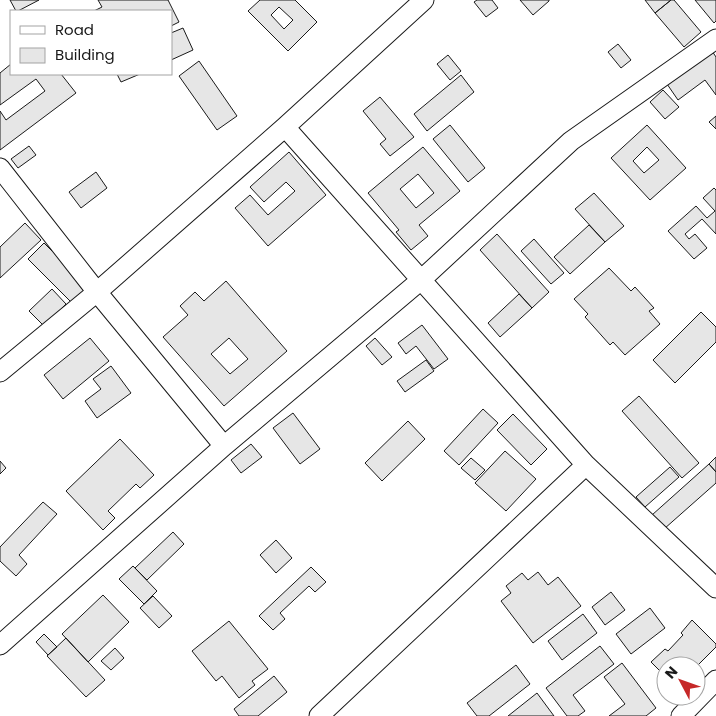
<svg xmlns="http://www.w3.org/2000/svg" width="716" height="716" font-family="Poppins,sans-serif">
<style>
.building{fill:#e6e6e6;stroke:#1a1a1a;fill-rule:evenodd}
.lines{fill:none;stroke-linecap:round;stroke-linejoin:round}
.street-casing{stroke:#1a1a1a;stroke-width:21}
.street{stroke:#fff;stroke-width:19}
</style>
<rect width="100%" height="100%" fill="#fff"/>
<!-- building -->
<path class="building" d="M10,0H39L18,11H16Z
M98,0H168L179,22L171,26V11H94L102,7Z
M260,0H295L317,22L288,51L248,11ZM279,7L293,20L284,29L271,15Z
M477,0H492L498,8L486,17L474,2Z
M520,0H549V1L533,15Z
M645,0H671L655,13Z
M671,0H674L701,32L684,47L655,13Z
M695,0H716V21L714,23Z
M183,28L193,50L171,60V33Z
M618,44L631,60L621,68L608,52Z
M712,51L716,57V95L705,80L678,100L667,84Z
M448,55L461,71L450,80L437,64Z
M199,61L237,116L217,130L179,76Z
M11,64V74H61L76,93L0,150V111L6,120L45,91L36,79L0,105V73Z
M117,74H140L121,82Z
M461,75L474,92L427,131L414,114Z
M663,90L679,107L665,119L650,102Z
M380,97L414,137L390,156L380,144L386,139L363,111Z
M716,116V129L709,122Z
M450,125L485,168L468,182L433,139Z
M647,125L686,168L650,200L611,158ZM647,147L659,160L644,173L633,161Z
M29,146L36,155L18,168L11,159Z
M423,147L460,191L419,225L428,236L411,250L396,232L399,230L368,193ZM418,174L434,193L416,208L400,189Z
M289,152L326,195L268,246L235,208L250,195L268,215L295,191L286,182L264,202L250,187Z
M96,172L107,188L81,208L69,192Z
M714,188L716,190V234L702,219L685,234L689,239L695,234L707,248L694,259L668,231L696,206L707,218L715,211L703,198Z
M594,193L624,226L605,242L575,209Z
M25,223L41,240L0,278V247Z
M589,225L605,242L570,274L554,257Z
M497,234L549,292L532,308L480,250Z
M534,239L564,273L551,284L521,251Z
M44,243L52,251L57,247L88,287L72,303L28,259Z
M609,268L631,291L635,287L654,308L649,311L660,324L625,355L613,342L610,345L585,317L588,314L574,299Z
M226,281L287,351L224,406L163,337L188,315L180,306L195,292L204,301ZM229,338L248,359L230,374L211,354Z
M52,289L66,304L44,326L29,311Z
M519,294L532,308L500,337L488,323Z
M701,312L716,327V342L675,383L653,360Z
M422,325L448,359L434,369L416,346L406,354L398,343Z
M90,338L109,361L63,399L44,375Z
M375,338L392,357L382,365L366,346Z
M426,360L434,371L405,392L397,381Z
M111,366L131,393L97,418L85,401L101,389L93,379Z
M639,396L699,463L682,478L622,411Z
M483,409L498,423L459,465L444,451Z
M293,413L320,449L300,464L273,428Z
M513,414L547,449L531,465L497,430Z
M408,421L425,439L382,481L365,463Z
M120,439L154,475L140,488L136,484L108,511L115,518L103,530L66,491Z
M251,444L262,457L241,473L231,460Z
M505,451L536,479L506,511L475,483Z
M716,457V472L709,464Z
M471,458L485,470L475,480L461,468Z
M0,461L6,468L0,474Z
M709,464L716,472V483L664,529L652,515Z
M670,467L679,477L645,507L636,497Z
M43,502L57,514L19,555L27,564L16,576L0,561V547Z
M173,532L184,544L147,580L135,568Z
M276,540L292,558L276,573L260,555Z
M133,566L157,591L144,604L119,579Z
M311,567L326,582L315,592L309,586L280,613L285,619L273,630L259,616Z
M538,572L548,585L558,577L581,606L533,643L501,601L511,593L506,586L522,573L528,580Z
M611,592L625,610L605,625L592,607Z
M103,595L129,622L88,662L62,634Z
M153,596L172,616L159,628L140,608Z
M650,608L665,628L631,654L616,634Z
M583,614L597,633L562,660L548,641Z
M692,620L716,644V647L696,667L666,666V677L651,662L665,649L668,651L683,635L681,633Z
M229,621L268,669L252,681L255,685L239,698L222,676L216,681L192,651Z
M44,634L57,647L48,655L36,642Z
M66,638L105,680L86,697L47,656Z
M600,646L614,664L573,695L585,711L578,716H567L546,688Z
M115,648L124,658L111,670L101,661Z
M622,663L656,708L646,716H609L625,704L604,677Z
M516,665L530,684L489,716H477L467,703Z
M274,676L287,692L258,716H239L234,709Z
M537,693L554,716H508Z"/>
<g class="lines">
<defs>
<path id="street" d="M285,127L586,465L319,716
M0,168L97,292L285,127L424,0
M0,372L97,292L224,446
M586,465L716,588
M0,645L224,446L421,280L571,141L716,39
M681,716L716,680"/>
</defs>
<!-- street casing -->
<use href="#street" class="street-casing"/>
<!-- street -->
<use href="#street" class="street"/>
</g>
<!-- legend -->
<rect x="10" y="10" width="162" height="65" fill="#ffffff" stroke="#a3a3a3"/>
<rect x="20" y="26" width="25" height="8" fill="#ffffff" stroke="#a3a3a3"/>
<text x="55" y="35" font-size="15" fill="#1a1a1a">Road</text>
<rect x="20" y="48" width="25" height="15" fill="#e6e6e6" stroke="#a3a3a3"/>
<text x="55" y="60" font-size="15" fill="#1a1a1a">Building</text>
<!-- north arrow -->
<g transform="translate(681 681) rotate(311)"><circle r="24" fill="#ffffff" stroke="#a3a3a3"/>
<path d="M0-4L9 19L0 12L-9 19Z" fill="#c62828"/>
<text y="-8" font-size="14" font-weight="bold" text-anchor="middle" fill="#1a1a1a">N</text>
</g>
</svg>
